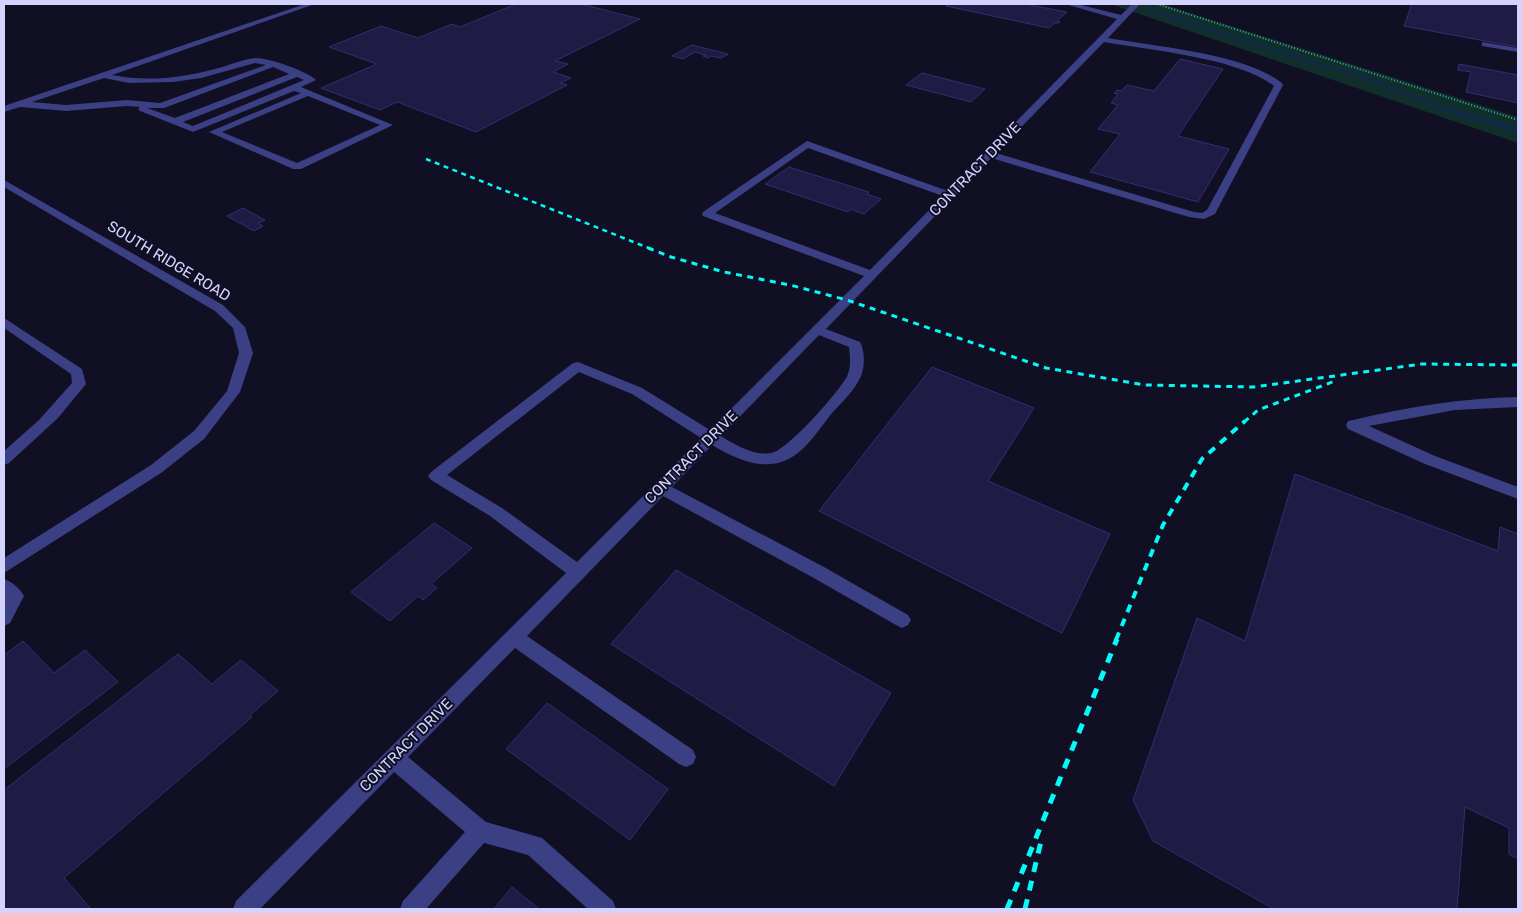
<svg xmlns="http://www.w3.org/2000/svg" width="1522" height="913" font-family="Rubik,sans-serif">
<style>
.green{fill:#122e2a}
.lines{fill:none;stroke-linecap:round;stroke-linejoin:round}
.stream-far1{stroke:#0f2a49;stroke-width:3}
.stream{stroke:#0f2a49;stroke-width:4.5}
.building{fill:#1f1b45;stroke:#342d71}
.path{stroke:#31b59f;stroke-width:2;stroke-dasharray:1 2;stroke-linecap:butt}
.minor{fill:#3b3f83;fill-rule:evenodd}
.rail-far3{stroke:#04faf8;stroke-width:2.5;stroke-dasharray:5 4.5;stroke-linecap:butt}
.rail-far2{stroke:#04faf8;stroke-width:3;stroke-dasharray:6 5.5;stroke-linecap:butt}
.rail-far1{stroke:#04faf8;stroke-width:4;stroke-dasharray:8 7;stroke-linecap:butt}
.rail{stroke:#04faf8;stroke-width:5;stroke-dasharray:10 9;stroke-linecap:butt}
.labels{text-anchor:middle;stroke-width:4;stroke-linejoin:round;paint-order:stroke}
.street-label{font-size:15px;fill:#d3d3fe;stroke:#100f24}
</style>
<rect width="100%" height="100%" fill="#100f24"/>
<!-- green -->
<path class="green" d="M1110,4H1162L1518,117V143Z"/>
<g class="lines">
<!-- stream-far1 -->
<path class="stream-far1" d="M1150,10L1317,64L1357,74L1449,111"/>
<!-- stream -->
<path class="stream" d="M1446,109L1518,130"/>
</g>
<!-- building -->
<path class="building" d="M516,4H581L640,19L555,61L568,64L553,72L571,78L560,83L567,85L476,132L397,102L380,110L321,88L377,64L329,47L381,26L418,38L452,24L460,27Z
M949,4H1025L1067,12L1057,21L1060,22L1058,23H1055L1049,28L946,6Z
M1412,4H1518V47L1404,26Z
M692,45L728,54L721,58L711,56L708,58L703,56L706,55L695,52L683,59L672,56Z
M1180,59L1223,69L1178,136L1229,149L1198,202L1090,172L1120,134L1098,129L1118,105L1111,103L1118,94L1114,93L1117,90L1121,91L1127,85L1154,91Z
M1459,64L1518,75V103L1466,92L1471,72L1458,70Z
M922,73L985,89L971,102L906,85Z
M789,167L869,192L867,194L881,199L864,214L850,209L848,212L765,184Z
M243,208L265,220L258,223L263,226L254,231L227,216Z
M932,367L1034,408L988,481L1110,534L1062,633L819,511Z
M1295,474L1498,551L1500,527L1518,534V859L1509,854V828L1465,807L1457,909H1274L1153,841L1133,800L1197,618L1245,641Z
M434,523L472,548L431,584L437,588L423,600L418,596L390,621L351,592Z
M676,570L891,693L834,786L611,644Z
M23,641L54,673L85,650L118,682L4,769V655Z
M178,654L212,684L241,660L278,691L250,715L252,717L64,878L91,909H4V790Z
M547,703L668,789L630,840L506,749Z
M512,887L539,909H494Z"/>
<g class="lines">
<!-- path -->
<path class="path" d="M1157,4L1518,120"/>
<!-- minor -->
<path class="minor" d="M305,4H315L112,75C146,82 182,78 215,69C228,66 242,59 256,58C269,58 307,71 316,80L301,87L393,125L301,169H293L209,132L301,93L294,91L193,132L140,111L138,109L140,107L127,106L66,111L20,107L4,112V106ZM255,63L266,65L160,103L127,100L66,105L32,102L104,78L129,83L173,82L201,78ZM273,67L289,74L175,118L147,108H164ZM297,77L304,80L193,126L183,122ZM308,96L380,125L297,163L222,132Z
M1065,4H1077L1121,15L1132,4H1140L1108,38C1157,47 1243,53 1282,83L1283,85L1215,214L1204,219L1189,217L991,158L826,329L860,342C865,351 865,366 861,376C855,390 843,401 833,412C816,432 800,463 770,464C750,466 729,455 712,445L672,487L824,567L908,615L911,620L908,625L902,628L896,625L812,577L663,496L527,636L693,750L696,757L693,764L686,767L679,764L515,648L408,757L486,822L542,838L613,901L616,909H588L528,855L484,843L426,909H400L403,901L465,832L394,772L260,909H233L236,901L566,573L490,516L431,480L428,476L431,472L573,363L578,362L642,388L710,430L864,276L703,216L702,214L703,212L807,141L948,191L1117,19ZM1104,42C1150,50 1238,58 1274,86L1207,210L1202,213L1194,212L996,153ZM808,148L943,196L870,270L715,213ZM819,335L849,347C850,356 851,365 848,374C843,388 786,452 771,453C754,456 735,445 721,436ZM579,372L632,394L701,438L577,562L502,508L447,475Z
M1482,42L1518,48V52L1482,46Z
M4,180L223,305L245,327L253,353L240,392L204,439L161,473L4,573V558L151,465L194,431L227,391L239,353L233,328L215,311L4,187Z
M4,318L82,369L86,384L58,418L9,463L4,465V451L39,420L72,383L71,374L4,328Z
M1518,397V407L1455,410L1369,426L1435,456L1518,487V499L1425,464L1348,429L1346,425L1348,421L1353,420C1408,407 1462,398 1518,397Z
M4,579C12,582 20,588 24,596L10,623L4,626Z"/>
<!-- rail-far3 -->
<path class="rail-far3" d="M426,159L651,249"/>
<!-- rail-far2 -->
<path class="rail-far2" d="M648,248L671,257L724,272L790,285L847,300L1046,368L1145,385L1254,387L1422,364L1518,365
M1244,422L1258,410L1335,381"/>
<!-- rail-far1 -->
<path class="rail-far1" d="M1116,640L1163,525L1202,459L1245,421"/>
<!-- rail -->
<path class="rail" d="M1007,909L1117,639
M1025,909L1042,837"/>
</g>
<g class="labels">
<!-- street labels -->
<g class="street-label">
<text transform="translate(975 169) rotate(-46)" y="5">CONTRACT DRIVE</text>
<text transform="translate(169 261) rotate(31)" y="5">SOUTH RIDGE ROAD</text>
<text transform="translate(691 457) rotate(-45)" y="5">CONTRACT DRIVE</text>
<text transform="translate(406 745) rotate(-45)" y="5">CONTRACT DRIVE</text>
</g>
</g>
<!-- border -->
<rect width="1522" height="913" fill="none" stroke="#d3d3fe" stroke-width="10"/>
</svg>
